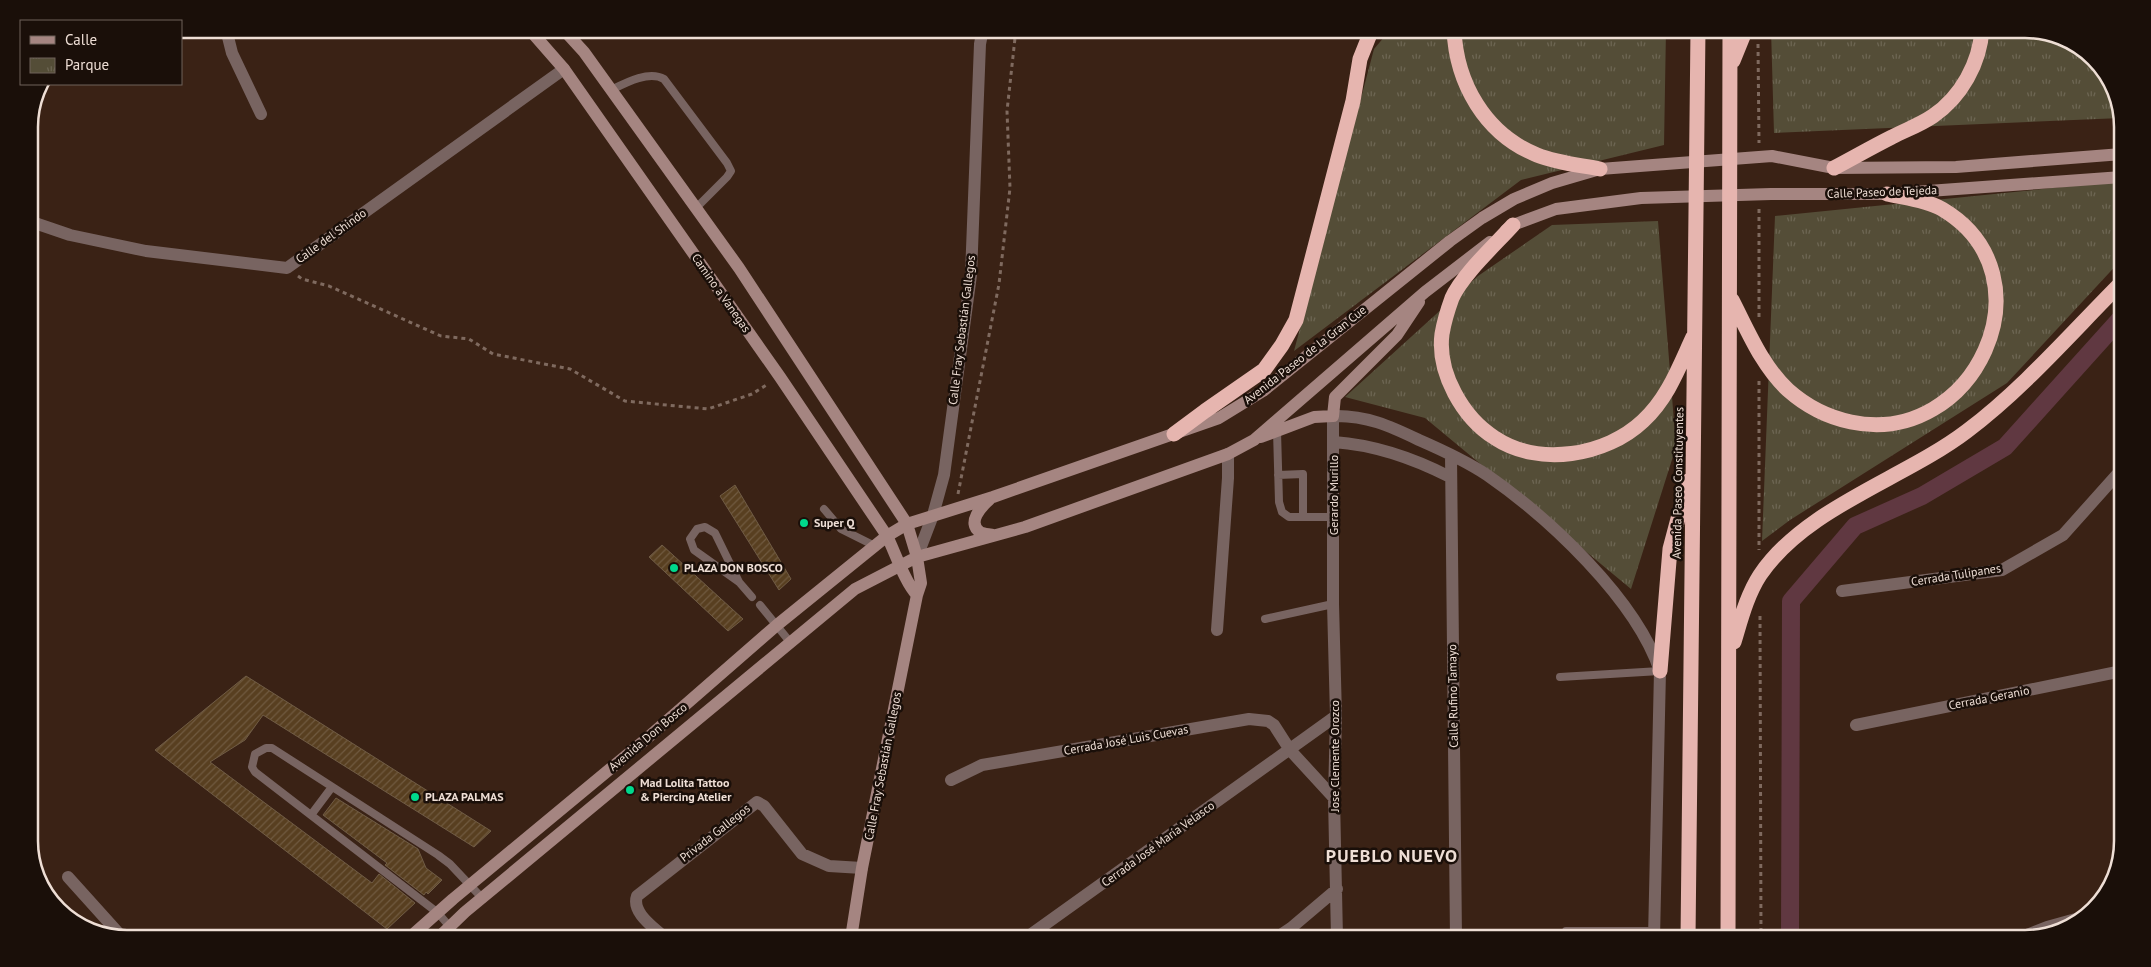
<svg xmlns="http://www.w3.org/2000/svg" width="2151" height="967" font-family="'PT Sans',sans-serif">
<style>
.park{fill:url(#park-tufts)}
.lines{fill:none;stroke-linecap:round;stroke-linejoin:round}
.canal{stroke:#603841;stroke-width:18}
.building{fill:url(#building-hatch);stroke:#705c45}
.path{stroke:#7f6a5f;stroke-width:3;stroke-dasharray:4 4;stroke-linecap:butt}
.lane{stroke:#786461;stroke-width:8}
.street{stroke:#786461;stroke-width:12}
.secondary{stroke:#a58581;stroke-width:12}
.highway{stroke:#e6b5af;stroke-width:15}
.poi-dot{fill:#00d98c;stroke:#1a0f09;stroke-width:2}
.labels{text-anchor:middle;stroke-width:5;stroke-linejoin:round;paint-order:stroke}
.street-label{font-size:12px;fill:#eeded5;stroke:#1a0f09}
.poi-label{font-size:12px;font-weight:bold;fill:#eeded5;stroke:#1a0f09;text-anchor:start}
.district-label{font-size:18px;font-weight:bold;letter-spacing:1px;fill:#eeded5;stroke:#1a0f09}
.rim{fill:none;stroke:#eeded5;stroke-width:2.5}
</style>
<defs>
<pattern id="park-tufts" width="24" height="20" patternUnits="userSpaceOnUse" patternTransform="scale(1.25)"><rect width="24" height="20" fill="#544d37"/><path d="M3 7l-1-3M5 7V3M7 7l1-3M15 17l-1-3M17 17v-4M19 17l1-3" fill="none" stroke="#6d6653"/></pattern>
<pattern id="building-hatch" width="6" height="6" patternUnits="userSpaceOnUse" patternTransform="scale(1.25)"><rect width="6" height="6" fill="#583f20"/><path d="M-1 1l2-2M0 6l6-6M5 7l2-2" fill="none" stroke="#705a40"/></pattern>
</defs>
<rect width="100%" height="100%" fill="#3a2215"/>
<!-- park -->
<path class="park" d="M1391,29H1666L1664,145L1521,180L1294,351L1374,49Z
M1771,29H2024L2062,36L2106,72L2121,118L1774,133Z
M2122,181V259L2007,383L1790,520L1762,541L1775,216Z
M1658,221L1676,447L1631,589L1425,418L1345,397L1478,276L1552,225Z"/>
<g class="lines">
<!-- canal -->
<path class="canal" d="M1790,938L1791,601L1855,526L1922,496L2005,447L2122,317"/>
</g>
<!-- building -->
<path class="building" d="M735,485L791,579L779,590L720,496Z
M662,545L743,619L728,631L649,557Z
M246,676L491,831L474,847L263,715L245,740L210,762L372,883L379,874L415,903L387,929L155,750Z
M336,798L418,849L426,868L442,880L428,894L426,892L424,895L385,865L387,863L323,815Z"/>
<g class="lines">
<!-- path -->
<path class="path" d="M1758,44L1759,143
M1759,209V318
M298,276L302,279L329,286L441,336L469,339L493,354L570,369L625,401L708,409L752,394L768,384
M1759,381V550
M958,494L999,284L1010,188L1007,111L1016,29
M1760,616L1761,938"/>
<!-- lane -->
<path class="lane" d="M611,90C625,83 649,70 664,79L727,163L731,171L727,177L696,208
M1277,431L1279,502L1282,512L1289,517H1333
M1278,475L1303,474V517
M824,509L841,529L875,546
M739,582L715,533L705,527L697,529L690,539L694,550L739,582L752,597
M760,605L790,642
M1265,619L1333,604
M1560,677L1660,671
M311,815L332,787
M450,927L438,913L255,772L252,767L255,754L266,748H272L438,855L450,864L483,899
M1566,931H1654"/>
<!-- street -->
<path class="street" d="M226,29L232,53L261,114
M29,221L70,235L146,251L287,268L564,69
M1334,442C1376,445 1413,458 1450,477
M1451,455L1456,938
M917,557L933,515L944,475L971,275L980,44L983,29
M1842,591L2002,570L2063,535L2122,469
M1217,630L1228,478V454
M1856,725L2122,671
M951,780L982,765L1249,719L1268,721L1274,725L1290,750L1334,798
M68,877L122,937
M1291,928L1300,938
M665,938C655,928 631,913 637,896L757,802L764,806L802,854L829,866L862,868
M1026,938L1336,716
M1276,938L1291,928L1337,889
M1337,938L1334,798L1336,716L1333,604V416C1366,415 1390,426 1419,440C1442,450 1466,461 1487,475C1549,518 1636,599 1660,671L1654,938
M2019,938L2047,927L2083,917"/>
<!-- secondary -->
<path class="secondary" d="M529,29L564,69L780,377L887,536C895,552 905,583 917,595
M563,29L584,52L739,268L907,524L917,557L921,583L917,595L862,868L851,938
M1506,230L1513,225L1556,209L1641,198L1771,194H1887L2122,177
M1261,437L1314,417L1333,416L1335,397L1397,335L1419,302
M989,500C982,506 966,523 980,532C983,534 990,534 993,535
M409,938L453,899L645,740L777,625L887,536L907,524L993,497L1219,418L1263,391L1450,241L1482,218L1514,199L1552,183L1600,169L1772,156L1834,168L1956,167L2122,154
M438,938L465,912L855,589L917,557L1025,527L1228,454L1254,440L1425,292L1490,242"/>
<!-- highway -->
<path class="highway" d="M1454,29C1456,83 1485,134 1537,155C1557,163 1579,165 1600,169
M1733,61L1746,29
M1834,168C1853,158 1872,147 1892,137C1905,130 1920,125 1933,116C1961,97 1980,63 1982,29
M1513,225C1496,244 1462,275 1452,298C1448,309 1444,322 1442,334C1437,373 1463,418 1495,438C1539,467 1606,456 1643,421C1668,398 1679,367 1693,337
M1732,300C1748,331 1762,366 1788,390C1806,406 1827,417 1851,422C1974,448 2055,276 1942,209C1926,200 1905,198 1887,194
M1174,434L1205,411L1264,370L1282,345L1296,320L1353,101L1360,59L1372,29
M1734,642C1741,619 1747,595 1760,575C1806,507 1904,479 1967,431C2024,388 2072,332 2122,282
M1660,671L1670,549L1688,481
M1688,938L1698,29
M1728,938L1730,29"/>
</g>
<!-- markers -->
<g class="poi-dot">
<circle cx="804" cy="523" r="5"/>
<circle cx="674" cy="568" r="5"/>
<circle cx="630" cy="790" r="5"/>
<circle cx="415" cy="797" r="5"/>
</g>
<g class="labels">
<!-- street labels -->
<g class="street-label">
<text transform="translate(1882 192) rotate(-2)" y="4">Calle Paseo de Tejeda</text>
<text transform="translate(331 236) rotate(-36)" y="4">Calle del Shindo</text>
<text transform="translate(721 293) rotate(55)" y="4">Camino a Vanegas</text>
<text transform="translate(962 330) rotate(-83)" y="4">Calle Fray Sebastián Gallegos</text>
<text transform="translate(1305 355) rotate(-38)" y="4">Avenida Paseo de la Gran Cue</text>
<text transform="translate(1678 483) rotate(-89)" y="4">Avenida Paseo Constituyentes</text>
<text transform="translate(1334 495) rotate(-90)" y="4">Gerardo Murillo</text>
<text transform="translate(1956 575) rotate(-9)" y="4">Cerrada Tulipanes</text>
<text transform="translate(1453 696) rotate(-91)" y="4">Calle Rufino Tamayo</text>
<text transform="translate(1989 698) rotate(-11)" y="4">Cerrada Geranio</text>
<text transform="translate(648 737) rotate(-40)" y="4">Avenida Don Bosco</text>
<text transform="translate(1126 740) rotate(-10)" y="4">Cerrada José Luis Cuevas</text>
<text transform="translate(1335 756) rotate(-90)" y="4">Jose Clemente Orozco</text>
<text transform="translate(883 766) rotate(-79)" y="4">Calle Fray Sebastián Gallegos</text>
<text transform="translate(715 833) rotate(-38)" y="4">Privada Gallegos</text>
<text transform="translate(1158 844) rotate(-36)" y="4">Cerrada José María Velasco</text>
</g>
<!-- poi labels -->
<g class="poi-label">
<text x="814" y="527">Super Q</text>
<text x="684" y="572">PLAZA DON BOSCO</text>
<text x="640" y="787">Mad Lolita Tattoo<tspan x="640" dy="14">&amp; Piercing Atelier</tspan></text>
<text x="425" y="801">PLAZA PALMAS</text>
</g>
<!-- district labels -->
<g class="district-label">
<text x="1392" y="862">PUEBLO NUEVO</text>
</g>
</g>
<!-- crop -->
<path d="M0 0H2151V967H0ZM127 38H2025A89 89 0 0 1 2114 127V841A89 89 0 0 1 2025 930H127A89 89 0 0 1 38 841V127A89 89 0 0 1 127 38Z" fill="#1a0f09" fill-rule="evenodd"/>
<path class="rim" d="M127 38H2025A89 89 0 0 1 2114 127V841A89 89 0 0 1 2025 930H127A89 89 0 0 1 38 841V127A89 89 0 0 1 127 38Z"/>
<!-- legend -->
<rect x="20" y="20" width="162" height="65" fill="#1a0f09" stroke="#6f625b"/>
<rect x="30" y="36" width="25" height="8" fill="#a58581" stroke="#6f625b"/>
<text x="65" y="45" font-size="15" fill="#eeded5">Calle</text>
<rect x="30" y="58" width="25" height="15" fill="url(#park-tufts)" stroke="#6f625b"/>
<text x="65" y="70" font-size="15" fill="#eeded5">Parque</text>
</svg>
